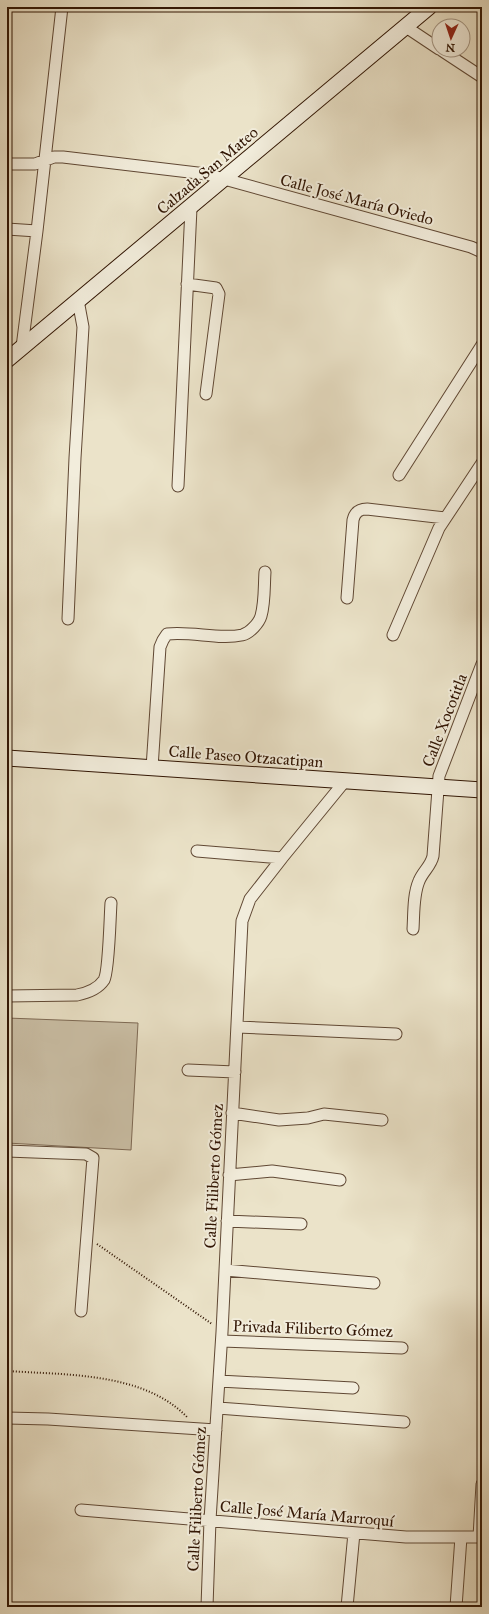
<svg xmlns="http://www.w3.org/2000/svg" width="489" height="1614" font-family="'IM FELL Great Primer',serif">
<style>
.green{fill:#cbc0a7;stroke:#7e6a55}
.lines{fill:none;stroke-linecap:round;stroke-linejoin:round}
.minor-casing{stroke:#604834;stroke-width:13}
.secondary-casing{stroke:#311503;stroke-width:17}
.path{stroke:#311503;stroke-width:2;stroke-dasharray:1 2;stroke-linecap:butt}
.minor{stroke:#f2eddc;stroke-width:11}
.secondary{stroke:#f2eddc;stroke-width:15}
.labels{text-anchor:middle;stroke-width:4;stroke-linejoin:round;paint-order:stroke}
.street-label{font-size:16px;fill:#311503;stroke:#f2eddc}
</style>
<rect width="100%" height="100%" fill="#ebe3c9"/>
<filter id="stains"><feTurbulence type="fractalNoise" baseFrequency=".005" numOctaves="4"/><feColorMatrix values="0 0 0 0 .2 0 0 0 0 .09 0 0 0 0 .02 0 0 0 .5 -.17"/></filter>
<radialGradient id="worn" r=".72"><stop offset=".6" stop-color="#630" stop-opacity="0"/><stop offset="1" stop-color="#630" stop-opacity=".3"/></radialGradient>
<!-- green -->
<path class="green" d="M7,1018L138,1023L131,1150L7,1143Z"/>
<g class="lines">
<defs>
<path id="minor" d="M406,27L439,49
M441,50L482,77
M7,164H35L54,157H63L206,174L471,247L482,252
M7,229L37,231
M187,284L216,288L219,294L206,394
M22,347L37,231L62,7
M399,475L482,345
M178,486L191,208
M347,598L353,520C355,512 359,509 367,509L445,518
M68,619L75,458L83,327L78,300
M393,635L439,528L482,463
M152,768L160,647L163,640L167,634C192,631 219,640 242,635C250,633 259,623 261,616C265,602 264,586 265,572
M197,851L282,858
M413,929C414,914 413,895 419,881C423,871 431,866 433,856L439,776L482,664
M7,996L77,995C87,993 98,989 104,980C109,971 110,916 111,903
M237,1027L396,1034
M188,1070L235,1072
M232,1113L279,1120L308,1118L324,1114L382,1120
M7,1151L86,1154L93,1158L81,1311
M229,1175L272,1171L340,1180
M227,1221L301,1224
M225,1270L374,1283
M222,1341L402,1348
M219,1381L353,1388
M218,1408L404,1422
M7,1418L48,1419L216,1430
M81,1510L406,1537H482
M479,1537L482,1484
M207,1607L210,1520L222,1332L242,921L250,899L282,858L345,781
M347,1607L354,1533
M456,1607L461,1537"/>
<path id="secondary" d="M7,360L429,7
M7,758L482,790"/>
</defs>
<!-- minor casing -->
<use href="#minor" class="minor-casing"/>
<!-- secondary casing -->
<use href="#secondary" class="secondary-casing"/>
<!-- path -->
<path class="path" d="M97,1244L212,1324
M7,1371C66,1375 143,1372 187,1417"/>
<!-- minor -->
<use href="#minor" class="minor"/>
<!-- secondary -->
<use href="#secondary" class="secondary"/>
</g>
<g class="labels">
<!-- street labels -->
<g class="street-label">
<text transform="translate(207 170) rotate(-40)" y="6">Calzada San Mateo</text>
<text transform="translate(357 199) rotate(15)" y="6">Calle José María Oviedo</text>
<text transform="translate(444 720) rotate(-69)" y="6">Calle Xocotitla</text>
<text transform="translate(246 756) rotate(4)" y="6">Calle Paseo Otzacatipan</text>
<text transform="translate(213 1176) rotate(-87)" y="6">Calle Filiberto Gómez</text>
<text transform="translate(313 1328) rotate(2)" y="6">Privada Filiberto Gómez</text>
<text transform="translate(196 1499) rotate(-87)" y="6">Calle Filiberto Gómez</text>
<text transform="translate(307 1513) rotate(5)" y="6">Calle José María Marroquí</text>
</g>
</g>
<!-- margin -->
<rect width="489" height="1614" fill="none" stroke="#ebe3c9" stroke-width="24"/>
<rect x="8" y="8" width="473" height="1598" fill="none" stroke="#311503" stroke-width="2"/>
<rect x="12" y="12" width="465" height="1590" fill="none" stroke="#311503"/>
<!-- north arrow -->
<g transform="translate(451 38) rotate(183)"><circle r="19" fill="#f2eddc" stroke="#a59785"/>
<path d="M0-3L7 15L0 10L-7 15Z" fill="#8f2418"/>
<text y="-6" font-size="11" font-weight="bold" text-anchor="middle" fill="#311503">N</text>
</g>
<rect width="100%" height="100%" filter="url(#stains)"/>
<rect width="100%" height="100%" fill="url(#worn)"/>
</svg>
